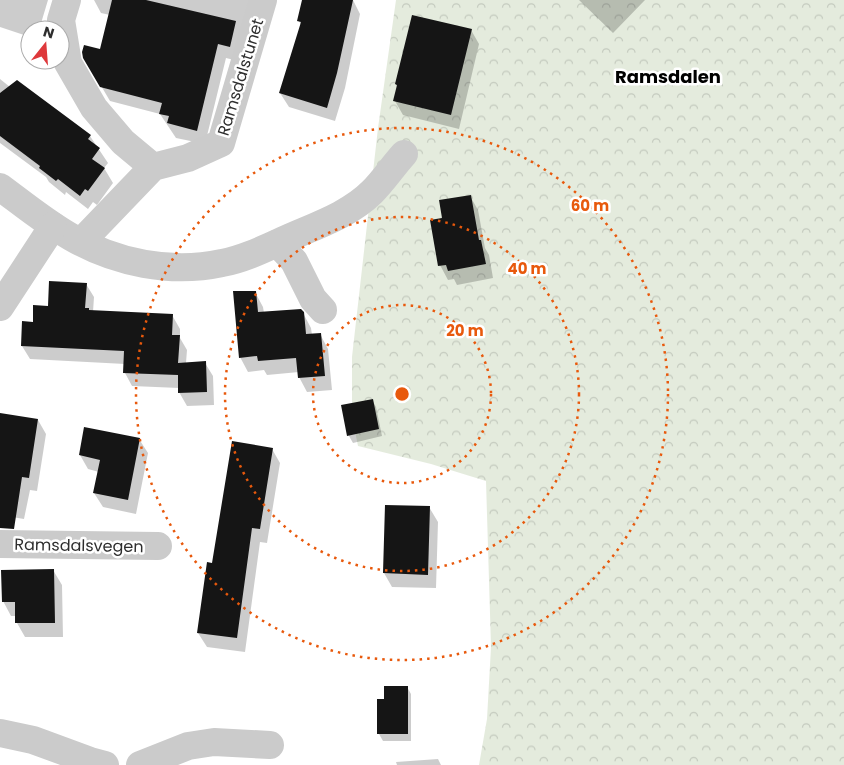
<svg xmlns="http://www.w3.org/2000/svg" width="844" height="765" font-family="Poppins,sans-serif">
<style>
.forest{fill:url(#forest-crowns)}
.shadow{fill:#0003}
.building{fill:#151515}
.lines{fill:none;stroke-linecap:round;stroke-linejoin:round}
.minor{stroke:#cbcbcb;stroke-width:28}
.tertiary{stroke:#cbcbcb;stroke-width:28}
.ring{fill:none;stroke:#e8590c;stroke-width:2.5;stroke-dasharray:2.5 5}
.labels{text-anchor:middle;stroke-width:5;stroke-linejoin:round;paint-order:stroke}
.street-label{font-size:16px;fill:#2e2e2e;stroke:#fff}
.neighbourhood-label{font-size:18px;font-weight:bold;fill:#000;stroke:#fff}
.centre{fill:#e8590c;stroke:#fff;stroke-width:2.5}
.ring-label{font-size:15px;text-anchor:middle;font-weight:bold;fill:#e8590c;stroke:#fff;stroke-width:5;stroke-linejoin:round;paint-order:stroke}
</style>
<defs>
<pattern id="forest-crowns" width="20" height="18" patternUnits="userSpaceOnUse" patternTransform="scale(1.25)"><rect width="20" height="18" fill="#e4ebdd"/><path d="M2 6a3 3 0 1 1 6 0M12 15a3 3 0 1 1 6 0" fill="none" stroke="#c4cabe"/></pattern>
</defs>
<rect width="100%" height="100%" fill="#fff"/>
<!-- forest -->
<path class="forest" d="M396,0H844V765H479L487,719L491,647L486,481L431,464L358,446L352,416V357L378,128Z"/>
<!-- shadow -->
<path class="shadow" d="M0,0H48L39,30H30V37L0,27Z
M94,0H252L238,61L226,58L205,144L176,138L160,114L110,101L84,57L101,50L110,15L101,13Z
M303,0H353L360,14L345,88L335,121L289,107L280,93L301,25L299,21Z
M579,0H645L613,33Z
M471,30L479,44L459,129L403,115L395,101L398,88L396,84Z
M0,79L10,87L90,136L108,163L104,168L113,183L97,205L93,202L88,209L66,192L65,195L49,182L46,177L0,143Z
M470,196L478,210L485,248L489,255L493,278L457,285L454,279L448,280L440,265L443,219Z
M86,284L94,297L93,312L172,315L180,329V338L187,350L186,363H205L213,376L214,405L187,406L179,392V388L132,386L125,373V364L30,359L22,346L34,323L49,307Z
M255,292L263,307L264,313H303L311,328L312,335L320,334L328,349L332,390L307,392L299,377V372L267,375L264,370L248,372L240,357Z
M372,400L376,407L382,436L353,443L349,436L342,406Z
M0,414L38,420L46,434L37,491L30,490L24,519L0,515Z
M139,439L148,453L136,514L103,507L94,493L99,472L88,469L80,455Z
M272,449L280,463L267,543L260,542L245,652L207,647L198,633L213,564Z
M429,507L438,522L436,588L392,587L384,573Z
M53,570L62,585L63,637H25L17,623L16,616H11L3,601Z
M407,687L411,694V741H383L379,734L385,701Z
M438,759L441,765H397L396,762Z"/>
<!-- building -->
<path class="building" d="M112,0H146L236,21L230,47L218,44L197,131L167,123L169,116L159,114L162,103L100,87L83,58L82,52L84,45L100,49Z
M302,0H353L337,73L327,108L279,93L301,22L297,21Z
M412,15L472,29L451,115L393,101L397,85L395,84Z
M17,80L91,135L88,139L100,148L92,159L105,168L88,191L85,189L80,196L58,179L56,181L39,168L40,166L0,136V93Z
M471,195L479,240H481L486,264L448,271L446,265L438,266L430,220L442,218L439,200Z
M49,281L87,283L85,308H89V310L173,314L172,335H180L178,363L206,361L207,392L178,393V375L123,373L124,351L21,346L22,321L33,322V305L48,306Z
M233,291H256L258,312L301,309L304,312L306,334L321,333L325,376L298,378L296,358L258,361L257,356L239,358Z
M373,399L379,429L347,436L341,405Z
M0,413L38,419L29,478L22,477L14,529L0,528Z
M84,427L140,438L128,500L93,493L100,460L79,455Z
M232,441L273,448L260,529L252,528L237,638L197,633L207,562L212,563Z
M385,505L430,506L428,575L383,573Z
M54,569L55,623H15V602H2L1,570Z
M384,686H408V734H377V699H384Z"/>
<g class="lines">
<!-- minor -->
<path class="minor" d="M67,0L61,20L68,63L94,108L123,142L153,167
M0,187C23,204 46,223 71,237C116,263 171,274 222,263C244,259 266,248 286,239C315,226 349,215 372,192C384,180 393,166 404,154
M81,242L153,167L188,158L221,143L263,0
M277,243L294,261L313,299L323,310
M0,544L158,546
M0,733L33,740L90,761L105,765
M140,765L188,746L214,742L270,745"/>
<!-- tertiary -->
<path class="tertiary" d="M0,307L53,226"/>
</g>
<!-- distance rings -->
<g class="ring">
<circle cx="402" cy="394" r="89"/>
<circle cx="402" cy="394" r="177"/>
<circle cx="402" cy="394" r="266"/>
</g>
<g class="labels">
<!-- street labels -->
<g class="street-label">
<text transform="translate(240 77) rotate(-73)" y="6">Ramsdalstunet</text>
<text transform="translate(79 545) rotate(1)" y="6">Ramsdalsvegen</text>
</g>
<!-- neighbourhood labels -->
<g class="neighbourhood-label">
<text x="668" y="83">Ramsdalen</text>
</g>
</g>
<circle cx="402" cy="394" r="8" class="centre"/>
<g class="ring-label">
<text x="590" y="211">60 m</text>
<text x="527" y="274">40 m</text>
<text x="465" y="336">20 m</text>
</g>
<!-- north arrow -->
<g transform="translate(45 45) rotate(17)"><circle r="24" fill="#ffffff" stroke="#ababab"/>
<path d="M0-4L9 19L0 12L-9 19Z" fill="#de383b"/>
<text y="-8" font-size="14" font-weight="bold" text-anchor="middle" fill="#2e2e2e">N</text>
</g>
</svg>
